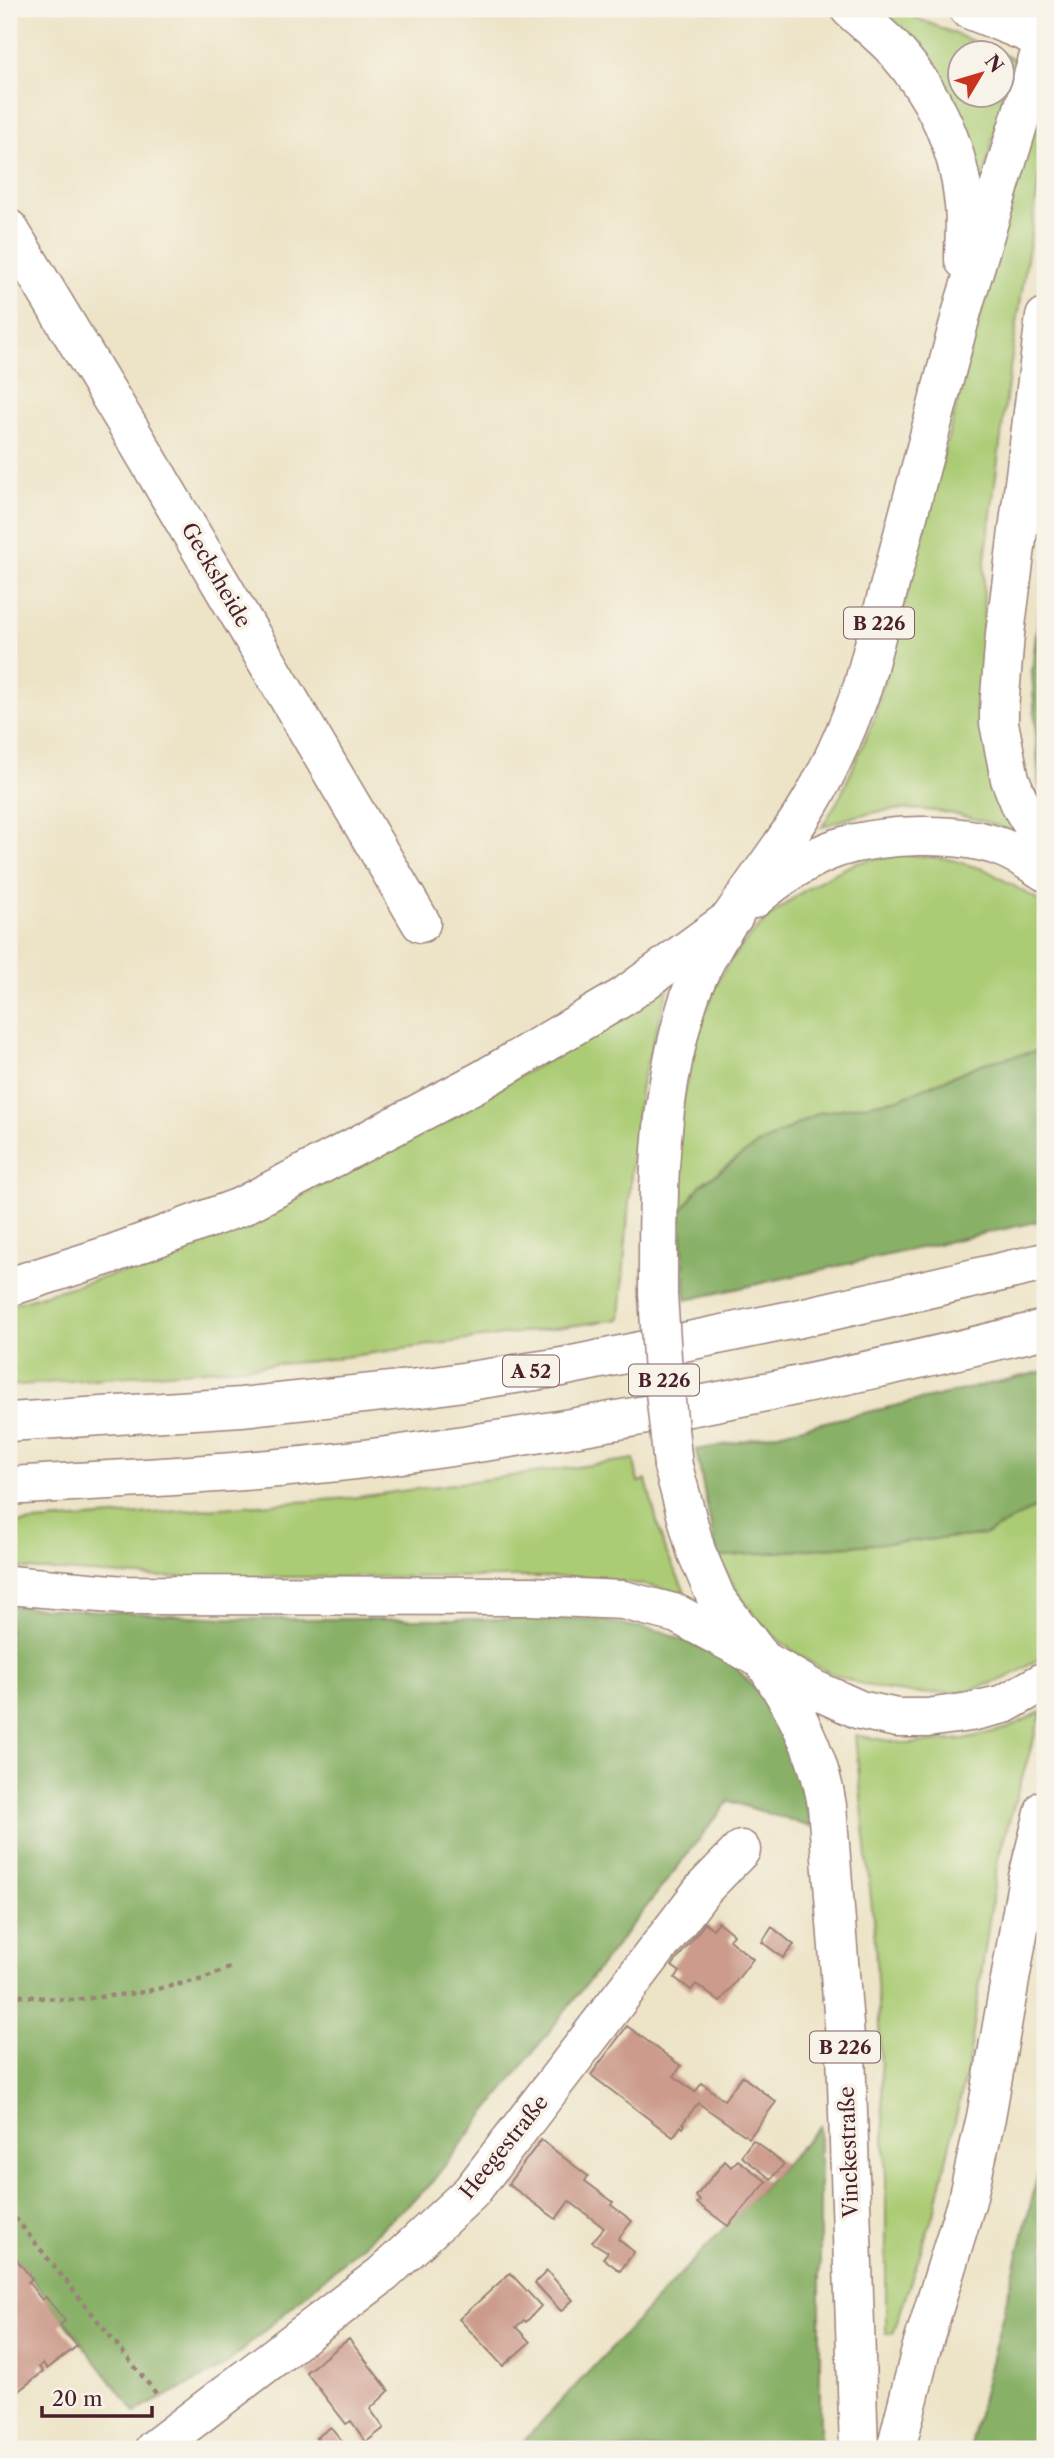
<svg xmlns="http://www.w3.org/2000/svg" width="1054" height="2458" font-family="'Libre Caslon Text',serif">
<style>
.green{fill:#abcc74;stroke:#7a7650;stroke-width:2}
.forest{fill:#88b066;stroke:#696848;stroke-width:2}
.building{fill:#cc9b8c}
.lines{fill:none;stroke-linecap:round;stroke-linejoin:round}
.minor-casing{stroke:#9c8279;stroke-width:41}
.major-casing{stroke:#9c8279;stroke-width:41}
.highway-casing{stroke:#9c8279;stroke-width:41}
.path{stroke:#9c8279;stroke-width:4.5;stroke-dasharray:5 5;stroke-linecap:butt}
.minor{stroke:#fff;stroke-width:38}
.major{stroke:#fff;stroke-width:38}
.highway{stroke:#fff;stroke-width:38}
.major-bridge-casing{stroke:#9c8279;stroke-width:41;stroke-linecap:butt}
.major-bridge{stroke:#fff;stroke-width:38}
.labels{text-anchor:middle;stroke-width:7;stroke-linejoin:round;paint-order:stroke}
.shield{fill:#f7f3e8;stroke:#7e5f64;stroke-width:2}
.shield-label{font-size:19px;font-weight:bold;fill:#4a1f2b}
.street-label{font-size:21px;fill:#4a1f2b;stroke:#f7f3e8}
</style>
<rect width="100%" height="100%" fill="#f7f3e8"/>
<filter id="ink" filterUnits="userSpaceOnUse"><feTurbulence type="fractalNoise" baseFrequency=".0143" numOctaves="2"/><feDisplacementMap in="SourceGraphic" scale="14" xChannelSelector="R" yChannelSelector="G"/><feConvolveMatrix kernelMatrix="1 2 1 2 8 2 1 2 1" color-interpolation-filters="sRGB"/></filter>
<filter id="wash" filterUnits="userSpaceOnUse"><feTurbulence type="fractalNoise" baseFrequency=".00686" numOctaves="4" result="noise"/><feDisplacementMap in="SourceGraphic" scale="28" xChannelSelector="R" yChannelSelector="G"/><feGaussianBlur stdDeviation="1.57" result="paint"/><feColorMatrix in="noise" values="0 0 0 0 0 0 0 0 0 0 0 0 0 0 0 0 0 1.4 0 .05"/><feComposite in="paint" operator="in"/></filter>
<g filter="url(#wash)">
<rect width="100%" height="100%" fill="#ede4c7"/>
<!-- green -->
<path class="green" d="M883,9H895L999,52H960V94H1002V54L1022,63C996,108 988,163 976,213L881,12Z
M1045,83V143L1009,375L984,568L983,681L1006,808L1013,831C943,806 893,800 822,827L841,795L874,719L980,315Z
M899,854L948,859L986,870L1045,904V1049L984,1063L898,1099L819,1113L755,1146L701,1184L680,1213C680,1180 677,1145 682,1111C687,1070 698,1026 715,988C740,933 798,888 852,865C866,859 884,857 899,854Z
M671,979L641,1084L633,1148L620,1319L315,1361L9,1386V1305L132,1269L278,1209L554,1057Z
M634,1459L638,1482L646,1480L664,1548L685,1592L596,1577H157L9,1568V1524L350,1498Z
M1045,1503V1655C1033,1662 1021,1671 1008,1677C936,1709 841,1692 781,1642C753,1619 735,1588 717,1557L984,1535Z
M1042,1711L998,1858L969,2060L935,2209L893,2334L886,2333V2177L875,1940L855,1735L908,1744L964,1739L1008,1728Z"/>
<!-- forest -->
<path class="forest" d="M1045,559V798L1039,786L1032,671Z
M1045,1049V1220L686,1300L680,1213L701,1185L755,1146L819,1113L898,1099L984,1063Z
M1045,1371V1503L984,1535L717,1557L696,1450L739,1442Z
M9,1606L244,1619H592L661,1631L728,1659L775,1710L799,1764L811,1827L729,1801L428,2187L222,2368L135,2412L9,2250Z
M820,2126V2449H516Z
M1045,2147V2449H969Z"/>
<g id="blocks">
<!-- building -->
<path class="building" d="M718,1922L733,1934L729,1940L753,1959L720,2002L696,1984L691,1990L675,1978L680,1972L672,1966L705,1923L713,1929Z
M772,1927L794,1945L783,1958L762,1942Z
M627,2026L681,2066L674,2076L695,2092L702,2083L724,2100L742,2076L776,2102L749,2138L698,2103L683,2123L685,2125L683,2128L681,2126L673,2137L591,2075Z
M541,2140L588,2176L585,2181L613,2202L611,2205L632,2221L618,2239L634,2252L620,2271L603,2258L608,2252L592,2242L604,2228L569,2201L556,2219L508,2184Z
M753,2140L784,2164L771,2179L741,2156Z
M738,2160L767,2182L728,2226L697,2203L700,2201L696,2196L725,2161L731,2167Z
M13,2255L32,2279L28,2282L42,2300L46,2297L65,2321L60,2325L77,2346L47,2369L43,2363L39,2367L43,2372L13,2395L9,2390V2259Z
M547,2271L573,2300L561,2311L535,2283Z
M510,2273L541,2306L526,2322L524,2320L516,2327L530,2342L503,2366L459,2319Z
M349,2339L389,2391L370,2409L384,2428L366,2442L351,2421L346,2424L306,2372Z
M331,2427L348,2449H324L316,2438Z"/>
</g>
</g>
<g filter="url(#ink)">
<use href="#blocks" fill-opacity="0" stroke="#9c8279" stroke-width="2"/>
<g class="lines">
<defs>
<path id="minor" d="M9,229L138,443L421,923
M154,2449L383,2274L471,2192L704,1888L741,1850"/>
<path id="major" d="M850,9C864,22 881,35 894,49C933,93 959,146 964,205C966,223 964,242 964,260
M968,9L1045,40
M1045,317L1005,634L999,709V723L1010,779L1021,806L1045,846
M754,899C777,879 808,858 837,848C882,834 958,830 1003,848C1017,854 1032,863 1045,872
M658,1294C658,1213 657,1135 674,1056C679,1033 685,1007 694,985C722,920 771,865 808,806C831,768 848,727 863,686L964,304L1045,36
M673,1466L696,1551L717,1600L763,1660L813,1689L860,1710L897,1718H927L970,1712L1004,1704L1045,1681
M763,1660C793,1706 819,1751 827,1806L846,2051L859,2449
M896,2449L921,2350L967,2200L986,2117L1028,1877L1045,1809"/>
<path id="highway" d="M9,1287L112,1254L240,1207L482,1080L623,997L734,916
M9,1422L241,1407L429,1387L562,1367L796,1319L1045,1262
M9,1486C135,1478 262,1473 387,1456C609,1426 828,1383 1045,1329
M9,1585L124,1595L531,1596L623,1600L677,1614L763,1660"/>
</defs>
<!-- minor casing -->
<use href="#minor" class="minor-casing"/>
<!-- major casing -->
<use href="#major" class="major-casing"/>
<!-- highway casing -->
<use href="#highway" class="highway-casing"/>
<!-- path -->
<path class="path" d="M9,1995L71,2000L138,1993L203,1979L234,1966
M9,2210L159,2397"/>
<!-- minor -->
<use href="#minor" class="minor"/>
<!-- major -->
<use href="#major" class="major"/>
<!-- highway -->
<use href="#highway" class="highway"/>
<defs>
<path id="major-bridge" d="M658,1294L663,1373L673,1466"/>
</defs>
<!-- major-bridge casing -->
<use href="#major-bridge" class="major-bridge-casing"/>
<!-- major-bridge -->
<use href="#major-bridge" class="major-bridge"/>
</g>
</g>
<g class="labels">
<!-- shield labels -->
<g class="shield">
<rect x="844" y="607.5" width="70" height="31" rx="5"/>
<rect x="503" y="1355.5" width="56" height="31" rx="5"/>
<rect x="629" y="1364.5" width="70" height="31" rx="5"/>
<rect x="810" y="2031.5" width="70" height="31" rx="5"/>
</g>
<g class="shield-label">
<text x="879" y="630">B 226</text>
<text x="531" y="1378">A 52</text>
<text x="664" y="1387">B 226</text>
<text x="845" y="2054">B 226</text>
</g>
<!-- street labels -->
<g class="street-label">
<text transform="translate(216 575) rotate(60)" y="7">Gecksheide</text>
<text transform="translate(504 2147) rotate(-51)" y="7">Heegestraße</text>
<text transform="translate(849 2152) rotate(-92)" y="7">Vinckestraße</text>
</g>
</g>
<!-- margin -->
<rect width="1054" height="2458" fill="none" stroke="#f7f3e8" stroke-width="35"/>
<!-- north arrow -->
<g transform="translate(981 74) rotate(52)"><circle r="33" fill="#f7f3e8" stroke="#b29e9c" stroke-width="2"/>
<path d="M0-5L12 26L0 18L-12 26Z" fill="#c8321e"/>
<text y="-10" font-size="19" font-weight="bold" text-anchor="middle" fill="#4a1f2b">N</text>
</g>
<!-- scale -->
<path d="M42 2406v10h110v-10" fill="none" stroke="#4a1f2b" stroke-width="3.5"/>
<text x="52" y="2406" font-size="21" fill="#4a1f2b" stroke="#f7f3e8" stroke-width="5" paint-order="stroke">20 m</text>
</svg>
